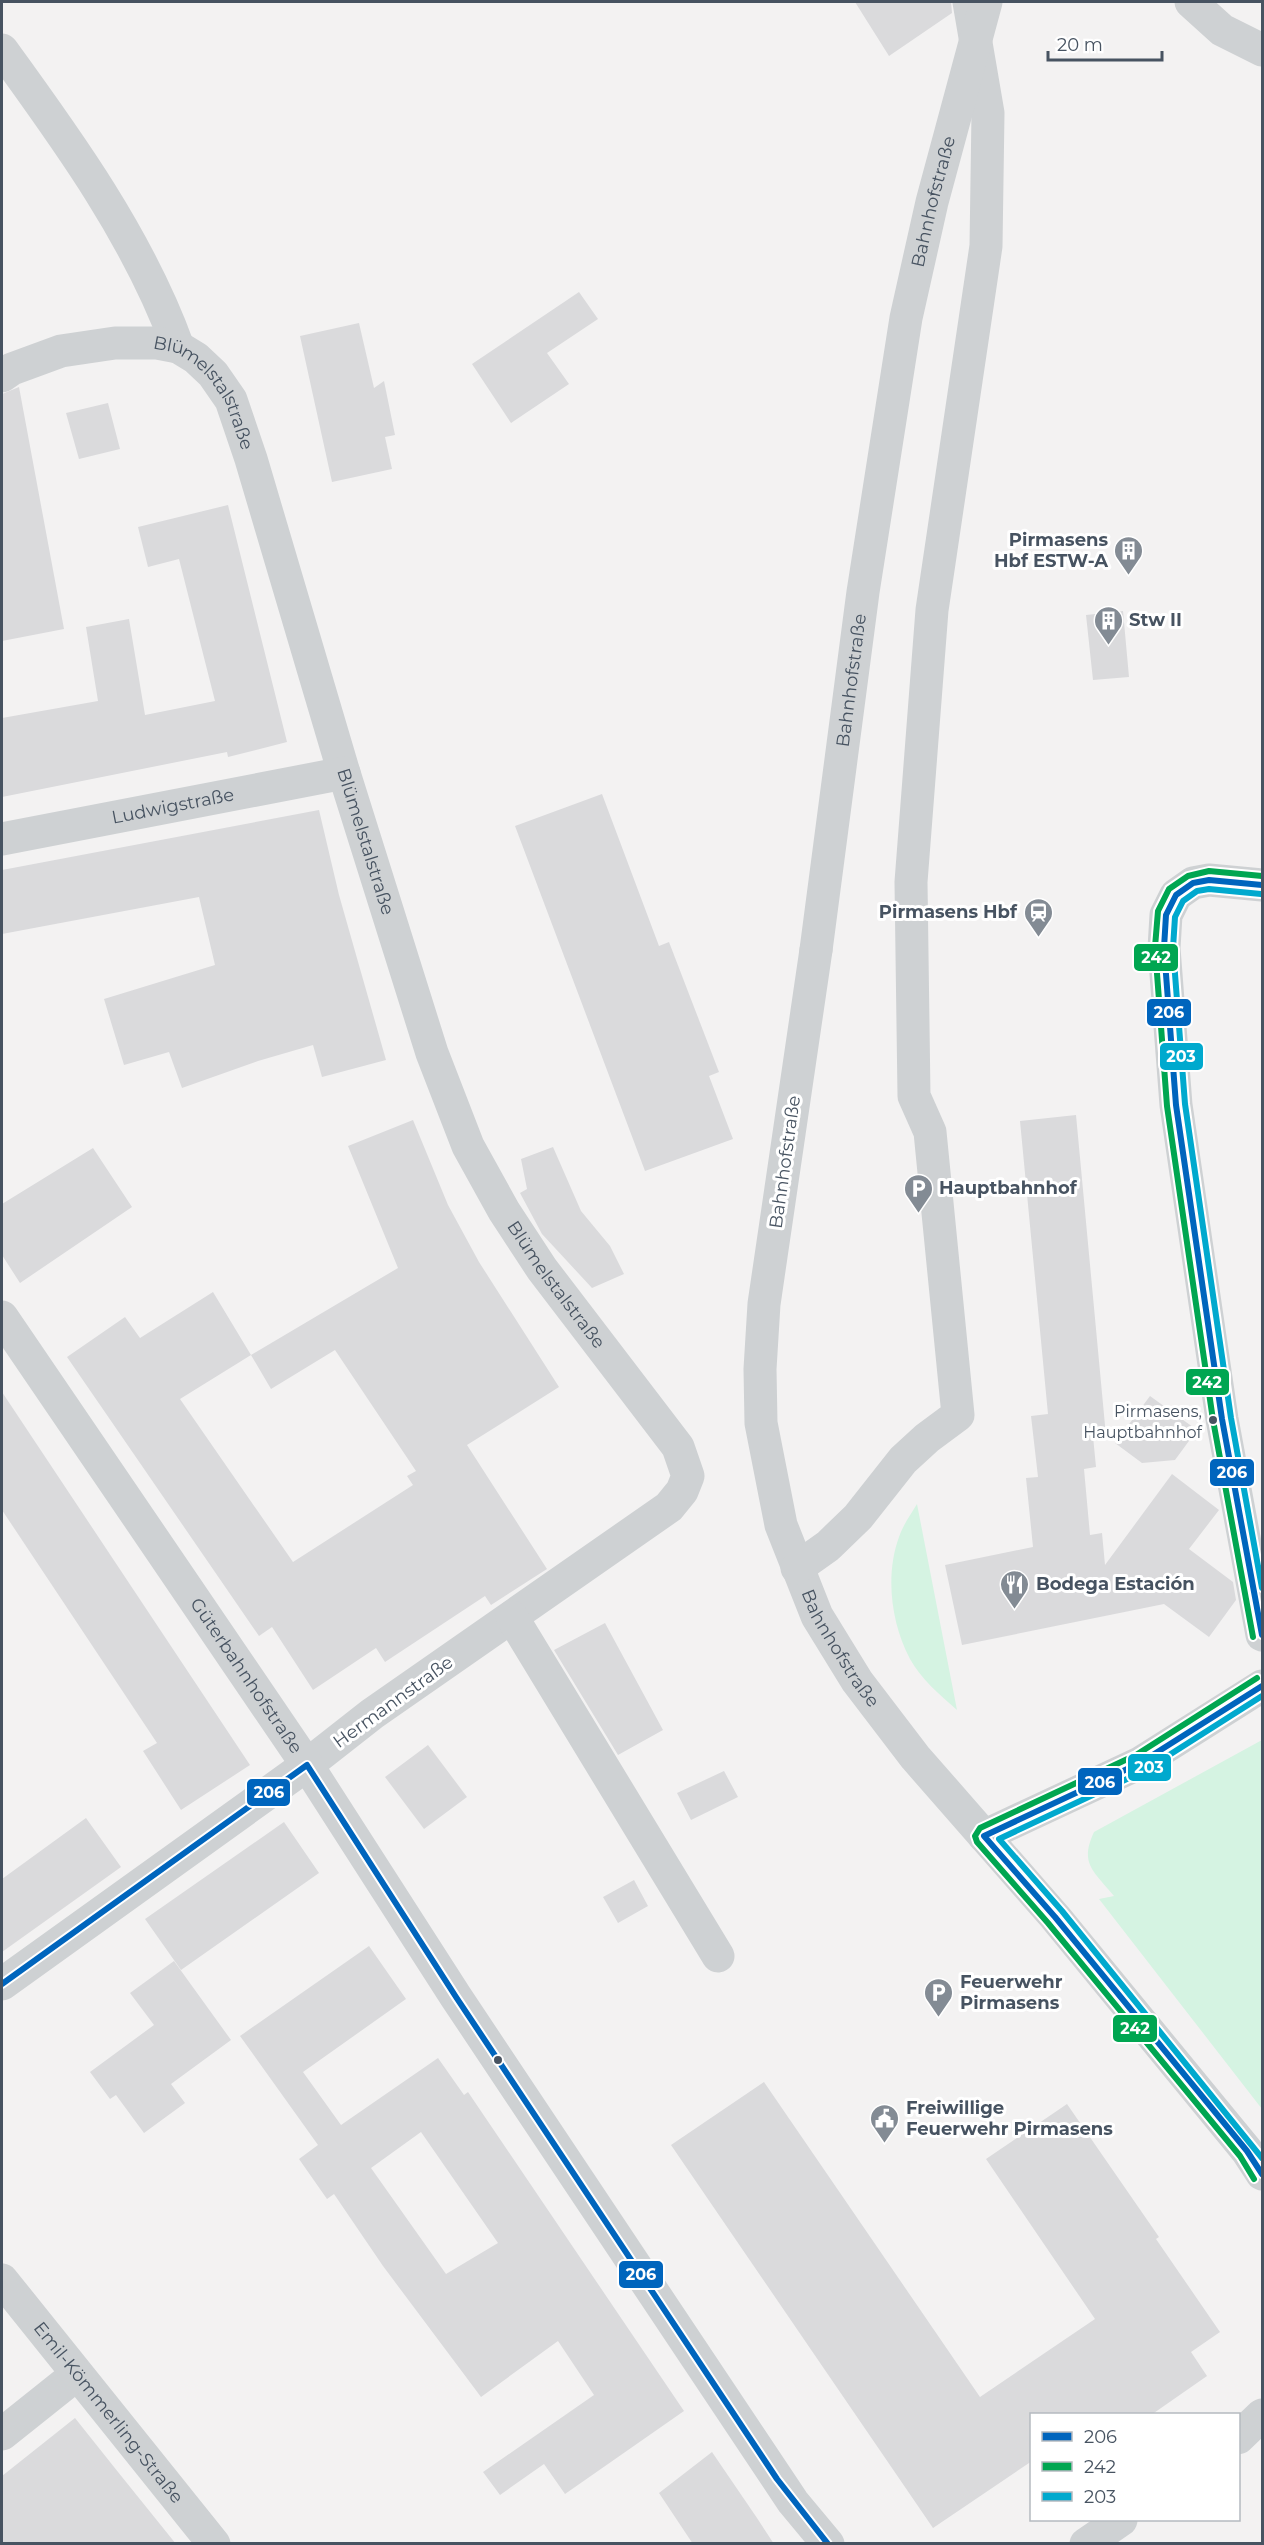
<svg xmlns="http://www.w3.org/2000/svg" width="1264" height="2545" font-family="Montserrat,sans-serif">
<style>
.green{fill:#d5f3e2}
.building{fill:#dadadc;fill-rule:evenodd}
.lines{fill:none;stroke-linecap:round;stroke-linejoin:round}
.minor{stroke:#ced1d3;stroke-width:33}
.minor-bridge{stroke:#ced1d3;stroke-width:33}
.bus-1-casing{stroke:#fff;stroke-width:10}
.bus-2-casing{stroke:#fff;stroke-width:10}
.bus-3-casing{stroke:#fff;stroke-width:10}
.bus-1{stroke:#0065bd;stroke-width:6}
.bus-2{stroke:#00a651;stroke-width:6}
.bus-3{stroke:#00a9ce;stroke-width:6}
.bus-dot{fill:#475361;stroke:#fff;stroke-width:2}
.labels{text-anchor:middle;stroke-width:6;stroke-linejoin:round;paint-order:stroke}
.bus-label{font-size:16px;fill:#475361;stroke:#fff;text-anchor:end}
.street-label{font-size:18px;fill:#475361;stroke:#fff}
.poi-label{font-size:18px;font-weight:bold;fill:#475361;stroke:#fff;text-anchor:start}
.line-badge{stroke:#fff;stroke-width:2}
.badge-label{font-size:16px;text-anchor:middle;font-weight:bold;fill:#fff}
</style>
<rect width="100%" height="100%" fill="#f3f2f2"/>
<!-- green -->
<path class="green" d="M917,1504L957,1710C940,1695 921,1679 910,1659C891,1623 885,1575 899,1537C903,1525 911,1514 917,1504Z
M1262,1740V2109L1099,1899L1114,1896C1094,1871 1079,1864 1094,1832Z"/>
<!-- building -->
<path class="building" d="M855,2H951L952,13L889,56Z
M579,292L598,319L547,353L569,384L511,423L472,364Z
M359,323L374,388L384,381L395,435L385,437L392,469L332,482L300,336Z
M19,387L64,629L2,641V394Z
M108,403L120,449L79,459L66,413Z
M228,505L287,742L228,757L227,752L2,797V718L98,701L86,627L129,619L145,715L215,701L179,559L148,567L138,527Z
M1123,611L1129,677L1093,680L1086,615Z
M602,794L659,946L669,942L719,1072L709,1076L733,1139L645,1171L515,826Z
M319,810L339,895L386,1060L322,1077L313,1045L258,1061L182,1088L169,1052L124,1065L104,999L215,965L199,897L2,934V870Z
M1076,1115L1106,1436L1092,1426L1096,1467L1084,1469L1090,1535L1102,1533L1105,1565L1172,1474L1219,1510L1189,1549L1233,1582L1236,1600L1209,1637L1164,1604L962,1645L945,1565L1033,1547L1026,1478L1038,1477L1031,1416L1048,1414L1020,1121Z
M413,1120L448,1205L479,1262L559,1387L467,1445L547,1569L491,1605L485,1596L385,1662L376,1648L313,1690L272,1627L259,1636L67,1357L125,1317L140,1338L213,1292L251,1355L398,1268L348,1146ZM335,1350L416,1471L407,1476L413,1485L293,1562L180,1399L251,1355L271,1389Z
M553,1147L581,1211L610,1246L624,1274L592,1288L542,1234L520,1193L527,1189L521,1159Z
M93,1148L132,1207L20,1283L2,1255V1204Z
M2,1392L250,1765L181,1810L143,1751L157,1743L2,1510Z
M1150,1396L1197,1430L1175,1460L1142,1463L1115,1443Z
M605,1623L663,1730L618,1755L554,1650Z
M428,1745L467,1797L424,1829L385,1777Z
M724,1771L738,1797L691,1820L677,1793Z
M86,1818L121,1867L2,1952V1879Z
M284,1822L319,1873L181,1970L145,1919Z
M634,1880L648,1906L618,1923L603,1897Z
M369,1946L406,1999L303,2072L341,2125L438,2058L464,2095L468,2092L684,2411L565,2494L544,2464L500,2495L483,2472L594,2395L558,2341L481,2397L383,2266L334,2194L327,2199L299,2159L318,2145L240,2036ZM421,2132L498,2243L446,2274L371,2168Z
M174,1961L231,2040L171,2084L185,2103L144,2133L116,2095L110,2099L90,2072L154,2025L130,1993Z
M764,2082L980,2397L1095,2319L986,2159L1067,2104L1159,2237L1156,2239L1220,2332L1191,2352L1207,2376L1151,2415H1032V2461L933,2528L671,2145Z
M75,2418L118,2472L176,2544H2V2476Z
M712,2452L757,2518L774,2544H693L659,2493Z"/>
<g class="lines">
<!-- minor -->
<g class="minor">
<path d="M1191,2L1222,30L1262,50"/>
<path d="M2,50C69,142 139,239 178,347"/>
<path id="s1" d="M2,376L12,369L61,351L115,343H157L178,347L196,358L213,374L231,400L251,459L344,773L432,1053L468,1146L504,1211L542,1269L678,1447L688,1476L682,1491L669,1507L372,1714L307,1765L2,1984"/>
<path id="s2" d="M2,839L344,773"/>
<path d="M1262,885L1209,880L1193,883L1176,895L1166,915L1164,948L1176,1105L1222,1419L1262,1635"/>
<path id="s3" d="M816,950L764,1304L760,1369L761,1423L781,1525L817,1616L857,1681L915,1757L1055,1917L1247,2151L1262,2174"/>
<path id="s4" d="M2,1317L307,1765L456,1997L793,2502L828,2544"/>
<path d="M797,1568L828,1546L858,1517L903,1460L927,1438L958,1415L930,1132L914,1096L911,882L932,610L986,246L988,113L969,2"/>
<path d="M512,1617L718,1956"/>
<path d="M984,1836L1140,1763L1262,1686"/>
<path id="s5" d="M2,2280L214,2544"/>
<path d="M2,2434L76,2375"/>
<path d="M1238,2438L1262,2415"/>
<path d="M1086,2544L1121,2520"/>
</g>
<!-- minor-bridge -->
<path class="minor-bridge" id="s6" d="M816,950L863,592L906,318L932,202L986,2"/>
<defs>
<path id="bus-1" d="M1262,885L1209,880L1193,883L1176,895L1166,915L1164,948L1176,1105L1222,1419L1262,1635
M1262,1686L1140,1763L984,1836L1055,1917L1247,2151L1262,2174
M2,1984L307,1765L456,1997L777,2479L828,2544"/>
<path id="bus-2" d="M1253,1637L1213,1420L1167,1106L1155,947L1158,911L1169,889L1188,876L1209,871L1262,876
M1254,2179L1240,2156L1048,1923L977,1842L975,1836L980,1828L1136,1755L1257,1678"/>
<path id="bus-3" d="M1261,894L1209,889L1197,891L1183,901L1175,917L1173,948L1185,1104L1231,1418L1262,1588
M1262,1696L1144,1771L999,1839L1062,1911L1262,2158"/>
</defs>
<!-- bus-1 casing -->
<use href="#bus-1" class="bus-1-casing"/>
<!-- bus-2 casing -->
<use href="#bus-2" class="bus-2-casing"/>
<!-- bus-3 casing -->
<use href="#bus-3" class="bus-3-casing"/>
<!-- bus-1 -->
<use href="#bus-1" class="bus-1"/>
<!-- bus-2 -->
<use href="#bus-2" class="bus-2"/>
<!-- bus-3 -->
<use href="#bus-3" class="bus-3"/>
</g>
<!-- icons -->
<defs>
<symbol id="building-pin" viewBox="-11 -11 22 30"><path d="M0 17L-7.5 6A9.5 9.5 0 1 1 7.5 6Z" fill="#838b94" stroke="#fff"/><path d="M-4-6H4V6H1V3H-1V6H-4ZM-2.5-4.3h1.7v1.8h-1.7ZM.8-4.3h1.7v1.8H.8ZM-2.5-1h1.7V.8h-1.7ZM.8-1h1.7V.8H.8Z" fill="#fff"/></symbol>
<symbol id="station-pin" viewBox="-11 -11 22 30"><path d="M0 17L-7.5 6A9.5 9.5 0 1 1 7.5 6Z" fill="#838b94" stroke="#fff"/><path d="M-3-6H3Q5-6 5-4V2Q5 4 3 4L4.5 6H3L1.5 4h-3L-3 6H-4.5L-3 4Q-5 4-5 2V-4Q-5-6-3-6ZM-3.5-4v3h7v-3ZM-3.5 1v1.5H-2V1ZM2 1v1.5H3.5V1Z" fill="#fff"/></symbol>
<symbol id="parking-pin" viewBox="-11 -11 22 30"><path d="M0 17L-7.5 6A9.5 9.5 0 1 1 7.5 6Z" fill="#838b94" stroke="#fff"/><path d="M-3.5-5.5H1a3.5 3.5 0 0 1 0 7H-1V5.5H-3.5ZM-1-3.4V-.6H.8a1.4 1.4 0 0 0 0-2.8Z" fill="#fff"/></symbol>
<symbol id="restaurant-pin" viewBox="-11 -11 22 30"><path d="M0 17L-7.5 6A9.5 9.5 0 1 1 7.5 6Z" fill="#838b94" stroke="#fff"/><path d="M-5-6h1v4h1v-4h1v4h1v-4h1v5L-1.5 .5V6h-2V.5L-5-1ZM5-6V6H3V1.5H1.5Q1.5-4 5-6Z" fill="#fff"/></symbol>
<symbol id="civic-pin" viewBox="-11 -11 22 30"><path d="M0 17L-7.5 6A9.5 9.5 0 1 1 7.5 6Z" fill="#838b94" stroke="#fff"/><path d="M-.6-6.5H3V-4.5H.6V-3L4-1V1h2V6H-6V1h2V-1L-.6-3ZM-1.2 2.5V6h2.4V2.5Z" fill="#fff"/></symbol>
</defs>
<g fill-rule="evenodd">
<use href="#building-pin" x="1112" y="534" width="33" height="45"/>
<use href="#building-pin" x="1092" y="604" width="33" height="45"/>
<use href="#station-pin" x="1022" y="896" width="33" height="45"/>
<use href="#parking-pin" x="902" y="1172" width="33" height="45"/>
<use href="#restaurant-pin" x="998" y="1568" width="33" height="45"/>
<use href="#parking-pin" x="922" y="1976" width="33" height="45"/>
<use href="#civic-pin" x="868" y="2102" width="33" height="45"/>
</g>
<!-- markers -->
<g class="bus-dot">
<circle cx="1213" cy="1420" r="5"/>
<circle cx="498" cy="2060" r="5"/>
</g>
<g class="labels">
<!-- bus labels -->
<g class="bus-label">
<text x="1202" y="1417">Pirmasens,<tspan x="1202" dy="21">Hauptbahnhof</tspan></text>
</g>
<!-- street labels -->
<g class="street-label">
<text dy="6" stroke="none"><textPath href="#s6" startOffset="758">Bahnhofstraße</textPath></text>
<text dy="6" stroke="none"><textPath href="#s1" startOffset="234">Blümelstalstraße</textPath></text>
<text dy="6" stroke="none"><textPath href="#s6" startOffset="272">Bahnhofstraße</textPath></text>
<text dy="6" stroke="none"><textPath href="#s2" startOffset="174">Ludwigstraße</textPath></text>
<text dy="6" stroke="none"><textPath href="#s1" startOffset="720">Blümelstalstraße</textPath></text>
<text transform="translate(785 1162) rotate(-82)" y="6">Bahnhofstraße</text>
<text dy="6" stroke="none"><textPath href="#s1" startOffset="1206">Blümelstalstraße</textPath></text>
<text dy="6" stroke="none"><textPath href="#s3" startOffset="718">Bahnhofstraße</textPath></text>
<text dy="6" stroke="none"><textPath href="#s4" startOffset="434">Güterbahnhofstraße</textPath></text>
<text transform="translate(393 1702) rotate(-36)" y="6">Hermannstraße</text>
<text dy="6" stroke="none"><textPath href="#s5" startOffset="170">Emil-Kömmerling-Straße</textPath></text>
</g>
<!-- poi labels -->
<g class="poi-label">
<text x="1108" y="546" text-anchor="end">Pirmasens<tspan x="1108" dy="21">Hbf ESTW-A</tspan></text>
<text x="1129" y="626">Stw II</text>
<text x="1017" y="918" text-anchor="end">Pirmasens Hbf</text>
<text x="939" y="1194">Hauptbahnhof</text>
<text x="1036" y="1590">Bodega Estación</text>
<text x="960" y="1988">Feuerwehr<tspan x="960" dy="21">Pirmasens</tspan></text>
<text x="906" y="2114">Freiwillige<tspan x="906" dy="21">Feuerwehr Pirmasens</tspan></text>
</g>
</g>
<g class="line-badge">
<rect x="1133" y="943" width="46" height="29" rx="6" fill="#00a651"/>
<rect x="1146" y="998" width="46" height="29" rx="6" fill="#0065bd"/>
<rect x="1159" y="1042" width="45" height="29" rx="6" fill="#00a9ce"/>
<rect x="1185" y="1368" width="45" height="28" rx="6" fill="#00a651"/>
<rect x="1209" y="1458" width="46" height="29" rx="6" fill="#0065bd"/>
<rect x="1127" y="1753" width="45" height="29" rx="6" fill="#00a9ce"/>
<rect x="1077" y="1767" width="46" height="29" rx="6" fill="#0065bd"/>
<rect x="246" y="1778" width="45" height="29" rx="6" fill="#0065bd"/>
<rect x="1112" y="2014" width="46" height="29" rx="6" fill="#00a651"/>
<rect x="618" y="2260" width="46" height="29" rx="6" fill="#0065bd"/>
</g>
<g class="badge-label">
<text x="1156" y="963">242</text>
<text x="1169" y="1018">206</text>
<text x="1181" y="1062">203</text>
<text x="1207" y="1388">242</text>
<text x="1232" y="1478">206</text>
<text x="1149" y="1773">203</text>
<text x="1100" y="1788">206</text>
<text x="269" y="1798">206</text>
<text x="1135" y="2034">242</text>
<text x="641" y="2280">206</text>
</g>
<!-- border -->
<rect width="1264" height="2545" fill="none" stroke="#475361" stroke-width="6"/>
<!-- legend -->
<rect x="1030" y="2413" width="210" height="108" fill="#ffffff" stroke="#b5bac0" stroke-width="1.5"/>
<rect x="1042" y="2432" width="30" height="9" fill="#0065bd" stroke="#b5bac0" stroke-width="1.5"/>
<text x="1084" y="2443" font-size="18" fill="#475361">206</text>
<rect x="1042" y="2462" width="30" height="9" fill="#00a651" stroke="#b5bac0" stroke-width="1.5"/>
<text x="1084" y="2473" font-size="18" fill="#475361">242</text>
<rect x="1042" y="2492" width="30" height="9" fill="#00a9ce" stroke="#b5bac0" stroke-width="1.5"/>
<text x="1084" y="2503" font-size="18" fill="#475361">203</text>
<!-- scale -->
<path d="M1048 51v9h114v-9" fill="none" stroke="#475361" stroke-width="3"/>
<text x="1057" y="51" font-size="18" fill="#475361" stroke="#ffffff" stroke-width="4.5" paint-order="stroke">20 m</text>
</svg>
